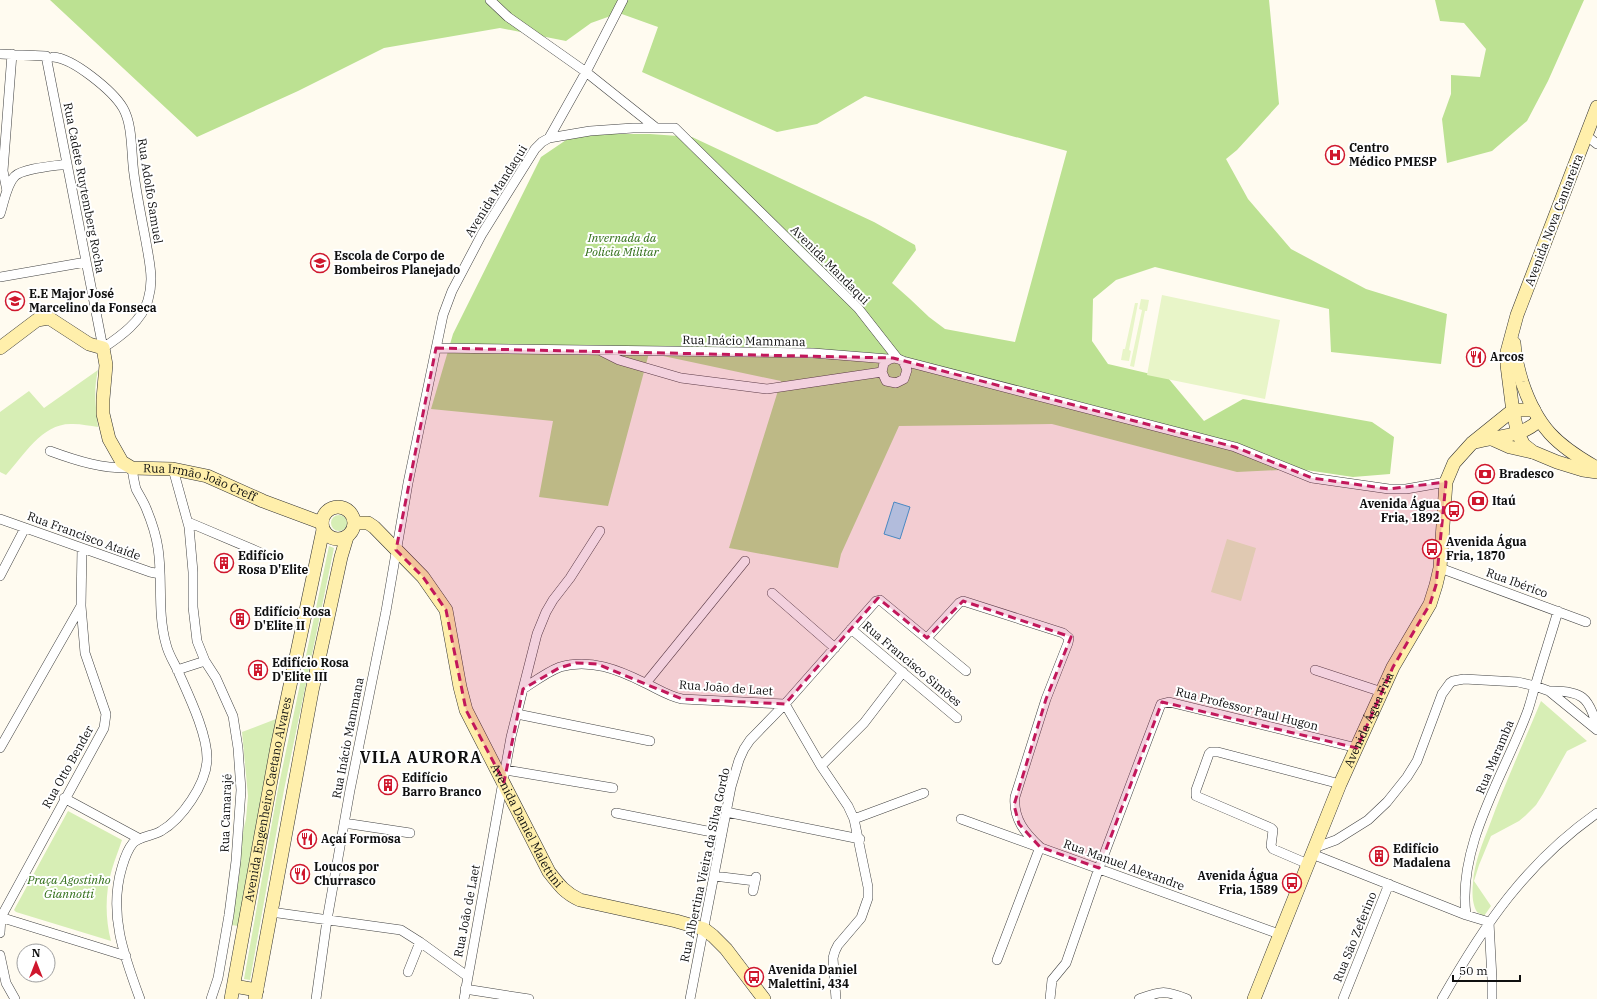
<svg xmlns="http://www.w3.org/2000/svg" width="1597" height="999" font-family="'IBM Plex Serif',serif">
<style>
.green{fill:#d7eeb5}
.forest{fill:#bce192}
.pitch{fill:#e8f5c8}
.water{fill:#aee5fd;stroke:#2da4dc}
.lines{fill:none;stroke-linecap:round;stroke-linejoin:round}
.street-casing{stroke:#424242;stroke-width:10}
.secondary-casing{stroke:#313131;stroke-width:14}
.street{stroke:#fff;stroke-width:9}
.secondary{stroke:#ffefab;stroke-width:13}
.marked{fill:#c2185b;fill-opacity:0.2;stroke:#c2185b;stroke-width:3;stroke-dasharray:8 5;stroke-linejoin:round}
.labels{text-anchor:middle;stroke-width:4;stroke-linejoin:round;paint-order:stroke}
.poi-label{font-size:12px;font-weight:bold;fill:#0f0f0f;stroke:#fff;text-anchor:start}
.street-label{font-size:12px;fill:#0f0f0f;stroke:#fff}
.park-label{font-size:12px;font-style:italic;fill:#306e17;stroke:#fff}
.district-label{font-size:16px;font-weight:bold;letter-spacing:1px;fill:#0f0f0f;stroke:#fff}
</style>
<rect width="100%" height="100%" fill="#fffbf0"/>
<!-- green -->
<path class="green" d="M98,370C93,393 96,405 98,427C90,426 82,424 73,424C43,422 24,455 6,475L0,472V412L29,391L44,408Z
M331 523a8 8 0 1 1 16 0a8 8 0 1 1-16 0Z
M329,546L334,548L284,790L250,980L244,979L278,789Z
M1541,701L1587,741L1567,751L1543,794L1536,805L1525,816L1519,821L1491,836L1479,865L1474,881L1491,906L1484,916L1477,912C1472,904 1472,892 1473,883C1474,863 1483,842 1490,824C1505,783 1524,742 1541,701Z
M276,719L239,926L231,925L240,870L236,861L246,819L248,796L242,732Z
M68,811L122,840C119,849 115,859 112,869C105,892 105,918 111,941L16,912L14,910Z"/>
<!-- forest -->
<path class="forest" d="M50,0H1269L1279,104L1237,150L1226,159L1248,199L1291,249L1366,289L1447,314L1441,364L1331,352L1329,309L1155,267L1116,280L1093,299L1092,341L1108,364L1168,378L1204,421L1243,399L1372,422L1394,437L1390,474L1353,477L1299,469L1237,472L1052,424L899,426L841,554L838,568L729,548L781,381L649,353L608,506L539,497L553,421L431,409L453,334L541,157L575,134H650L692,137L874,222L915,245L916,250L892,283L910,299L929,317L945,329L1015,342L1067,151L865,96L817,124L777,132L642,72L658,27L619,13L591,23L566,41L500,28L384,48L298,91L197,137Z
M1435,0H1584L1548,81L1527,121L1492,151L1447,163L1442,119L1451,94V75L1480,77L1486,49L1464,23L1440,21Z"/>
<!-- pitch -->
<path class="pitch" d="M1162,295L1280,320L1265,399L1147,375Z
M1141,299L1149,300L1147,311H1145L1134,367L1130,366L1142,310L1139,309Z
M1135,303H1138L1129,350L1131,351L1129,361L1121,360L1123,349H1125Z
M1227,539L1256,548L1241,601L1211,592Z"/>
<!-- water -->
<path class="water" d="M894,502L910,507L900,539L884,534Z"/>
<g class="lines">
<defs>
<path id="street" d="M490,0L508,17L586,72L655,127
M0,54L46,56L103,348C121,336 142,321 148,300C150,293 151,286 151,279C151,267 148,254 146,242C142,220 137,197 134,174C131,154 133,125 123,108C113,91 73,58 53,57
M1587,136L1597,144
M549,138L586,72L623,0
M7,191L3,171L12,54
M0,214C4,203 6,185 15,176C24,168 55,166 67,164
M0,277L86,262
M436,348L813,353L888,359
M601,351L619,360L681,378L767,389L882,372
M903,361L907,370L904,379L896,383L886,381L882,372L884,363C891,357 896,357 903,361L1235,447L1312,478L1389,489H1406L1446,482
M50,451C77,461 103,469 132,468C133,475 134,482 136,489C139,495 143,501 146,508C151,520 156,535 158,548C163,580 157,612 166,644C168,653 173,661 177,669C187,692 208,734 207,760C206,784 182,819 161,831C153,836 140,836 133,843C128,849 124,860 122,867C108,913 124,956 140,999
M173,469L189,527L193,572V607L197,641L205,661L216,678L233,716L238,748L241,790L236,861L229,915L218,978L211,999
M0,519L150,572L160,574
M188,522L259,552
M1440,568L1586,622
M0,576L25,528
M772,593L835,648
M851,629L957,718
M927,638L959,603L963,601L1063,633L1069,638L1068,643L1046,699L1015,797C1013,819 1025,833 1040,847L997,960
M177,670L205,661
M1315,670L1382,692
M646,683L745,561
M523,689L537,634L546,612L553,600L570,578L600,531
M1549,691C1581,690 1590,697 1597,728
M785,704L821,766L848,806L854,819L868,887V898L861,918L838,945L835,951L833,958L836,999
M517,714L650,741
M0,748L81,606
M821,766L864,723L903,672
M506,770L613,788
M64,798L140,839
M726,812L860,839
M616,813L722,834
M854,819L924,793
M961,819L1279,934
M344,823L410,833
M1314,848L1336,840L1368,820L1387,802L1407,777L1417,761L1442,694L1450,683L1453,681L1464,679L1518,682L1535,686L1549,691L1597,730
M1312,854L1466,915L1489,922L1492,979V999
M1308,864L1273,849L1271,846L1273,830L1271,828L1196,796V790L1209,754L1211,752H1218L1340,784
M714,876L755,881
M753,891L756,877
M271,912L401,930L420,942L467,976
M1466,915C1457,844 1505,774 1528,710C1531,701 1533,692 1536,683C1543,659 1551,635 1558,611
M0,917L126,956
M0,933L1,917L104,728L106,714L85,653L81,606L82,548
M0,955L6,983L15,999
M408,972L420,942
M465,989L529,999
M316,999L327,920L350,790L386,611L408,483L443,315L452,291L482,234L535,149L542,142L549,138L590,131L633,128H675L858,308L898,359
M464,999L511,737L523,689C535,681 547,672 560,667C590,658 619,670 645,683C658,689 668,696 682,699L785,704
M690,999L731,787L739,760L744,749L750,740L785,704L876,601L880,600L966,671
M1050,999L1052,980L1066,963L1099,868L1161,704L1169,702L1357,748
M1139,999C1162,991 1164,990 1187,999
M1343,999L1389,884
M1442,999C1484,925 1526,863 1597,813"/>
<g id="secondary">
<path d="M1597,107L1517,315L1507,352V365L1513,412L1518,434L1524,445L1533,452L1557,462L1583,470L1597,472"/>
<path d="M1514,343C1515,356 1518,369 1522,382C1537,427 1556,445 1597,468"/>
<path id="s1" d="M0,348L37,320L49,318L89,344L103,348L106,365L103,399V414L109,439L122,462L132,468L173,469L207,476L263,501L322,523"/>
<path d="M1490,438L1510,447L1532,452"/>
<path d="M1475,442C1497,436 1522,437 1538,421"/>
<circle cx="338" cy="523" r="16"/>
<path id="s2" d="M355,523H368L374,527L423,577L446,610L460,687L466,710L549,872C559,885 565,893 580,900L676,921L704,929L713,936L726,949L764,999"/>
<path d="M234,986L257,990"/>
<path id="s3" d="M231,999L277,747L323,530"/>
<path d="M255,999L312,691L341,557L347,537"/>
<path id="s4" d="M1254,999L1340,784L1393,667L1430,604L1436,585L1440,568L1446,482L1454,463L1472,443L1508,414L1520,410H1534"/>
</g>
</defs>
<!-- street casing -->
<use href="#street" class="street-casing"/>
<!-- secondary casing -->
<use href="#secondary" class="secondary-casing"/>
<!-- street -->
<use href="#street" class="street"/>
<!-- secondary -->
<use href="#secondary" class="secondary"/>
</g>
<!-- marked area -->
<path class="marked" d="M436,348L893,358L1235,447L1312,478L1389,489L1446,482L1436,585L1430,604L1393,667L1357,748L1162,702L1099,868L1040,847L1019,824L1014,805L1046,699L1071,637L963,601L927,638L878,598L785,704L682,699L597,664L576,663L559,668L523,689L504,782L466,710L446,610L423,577L396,550Z"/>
<!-- icons -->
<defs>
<symbol id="hospital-ring" viewBox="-11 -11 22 22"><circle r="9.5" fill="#fff" stroke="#cf172d" stroke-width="1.5"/><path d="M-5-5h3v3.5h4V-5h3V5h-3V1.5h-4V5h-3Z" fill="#cf172d"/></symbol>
<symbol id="school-ring" viewBox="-11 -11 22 22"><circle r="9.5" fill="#fff" stroke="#cf172d" stroke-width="1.5"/><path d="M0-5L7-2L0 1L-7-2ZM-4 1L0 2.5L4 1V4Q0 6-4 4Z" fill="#cf172d"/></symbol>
<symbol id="restaurant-ring" viewBox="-11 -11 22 22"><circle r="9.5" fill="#fff" stroke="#cf172d" stroke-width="1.5"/><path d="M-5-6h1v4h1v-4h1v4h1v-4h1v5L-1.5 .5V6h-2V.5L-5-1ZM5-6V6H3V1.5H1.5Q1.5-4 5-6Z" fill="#cf172d"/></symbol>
<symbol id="bank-ring" viewBox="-11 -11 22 22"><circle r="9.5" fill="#fff" stroke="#cf172d" stroke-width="1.5"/><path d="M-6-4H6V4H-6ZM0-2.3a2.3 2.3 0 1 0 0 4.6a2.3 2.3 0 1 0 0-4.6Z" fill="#cf172d"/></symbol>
<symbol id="bus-ring" viewBox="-11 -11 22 22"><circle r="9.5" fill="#fff" stroke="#cf172d" stroke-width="1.5"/><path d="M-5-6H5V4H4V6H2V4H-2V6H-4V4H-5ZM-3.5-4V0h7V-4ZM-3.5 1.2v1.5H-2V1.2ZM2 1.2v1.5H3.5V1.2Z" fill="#cf172d"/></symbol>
<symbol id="building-ring" viewBox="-11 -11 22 22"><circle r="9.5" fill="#fff" stroke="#cf172d" stroke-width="1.5"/><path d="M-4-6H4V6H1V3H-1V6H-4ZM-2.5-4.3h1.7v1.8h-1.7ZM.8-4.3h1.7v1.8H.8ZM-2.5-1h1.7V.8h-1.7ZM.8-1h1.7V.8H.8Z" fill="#cf172d"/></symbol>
</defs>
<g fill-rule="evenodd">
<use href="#hospital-ring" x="1324" y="144" width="22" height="22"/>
<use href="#school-ring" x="309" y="252" width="22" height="22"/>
<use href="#school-ring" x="4" y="290" width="22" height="22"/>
<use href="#restaurant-ring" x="1465" y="346" width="22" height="22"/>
<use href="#bank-ring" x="1474" y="463" width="22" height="22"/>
<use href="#bank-ring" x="1467" y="490" width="22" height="22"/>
<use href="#bus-ring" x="1443" y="500" width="22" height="22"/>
<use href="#bus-ring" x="1421" y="538" width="22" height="22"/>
<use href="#building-ring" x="213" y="552" width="22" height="22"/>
<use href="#building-ring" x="229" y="608" width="22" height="22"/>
<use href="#building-ring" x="247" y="659" width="22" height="22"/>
<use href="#building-ring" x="377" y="774" width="22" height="22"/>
<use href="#restaurant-ring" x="296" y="828" width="22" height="22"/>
<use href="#building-ring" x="1368" y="845" width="22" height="22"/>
<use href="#restaurant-ring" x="289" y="863" width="22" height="22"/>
<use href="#bus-ring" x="1281" y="872" width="22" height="22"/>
<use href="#bus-ring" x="743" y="966" width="22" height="22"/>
</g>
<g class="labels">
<!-- poi labels -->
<g class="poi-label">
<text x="1349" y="152">Centro<tspan x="1349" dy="14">Médico PMESP</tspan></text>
<text x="334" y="260">Escola de Corpo de<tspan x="334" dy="14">Bombeiros Planejado</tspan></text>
<text x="29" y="298">E.E Major José<tspan x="29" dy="14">Marcelino da Fonseca</tspan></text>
<text x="1490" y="361">Arcos</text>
<text x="1499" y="478">Bradesco</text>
<text x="1492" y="505">Itaú</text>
<text x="1440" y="508" text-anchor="end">Avenida Água<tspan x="1440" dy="14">Fria, 1892</tspan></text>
<text x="1446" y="546">Avenida Água<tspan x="1446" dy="14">Fria, 1870</tspan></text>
<text x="238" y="560">Edifício<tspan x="238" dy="14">Rosa D'Elite</tspan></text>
<text x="254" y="616">Edifício Rosa<tspan x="254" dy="14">D'Elite II</tspan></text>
<text x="272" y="667">Edifício Rosa<tspan x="272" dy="14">D'Elite III</tspan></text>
<text x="402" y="782">Edifício<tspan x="402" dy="14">Barro Branco</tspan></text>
<text x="321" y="843">Açaí Formosa</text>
<text x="1393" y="853">Edifício<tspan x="1393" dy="14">Madalena</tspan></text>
<text x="314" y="871">Loucos por<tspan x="314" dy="14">Churrasco</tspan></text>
<text x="1278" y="880" text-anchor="end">Avenida Água<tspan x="1278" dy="14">Fria, 1589</tspan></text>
<text x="768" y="974">Avenida Daniel<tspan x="768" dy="14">Malettini, 434</tspan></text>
</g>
<!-- street labels -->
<g class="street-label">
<text transform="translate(84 188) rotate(79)" y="4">Rua Cadete Ruytemberg Rocha</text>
<text transform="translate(150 191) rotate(81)" y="4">Rua Adolfo Samuel</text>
<text transform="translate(496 191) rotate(-58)" y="4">Avenida Mandaqui</text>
<text transform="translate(1554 220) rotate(-69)" y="4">Avenida Nova Cantareira</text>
<text transform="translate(830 265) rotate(45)" y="4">Avenida Mandaqui</text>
<text transform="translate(744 341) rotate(1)" y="4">Rua Inácio Mammana</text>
<text dy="4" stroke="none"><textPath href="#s1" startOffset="321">Rua Irmão João Creff</textPath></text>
<text transform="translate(84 536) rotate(20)" y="4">Rua Francisco Ataíde</text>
<text transform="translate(1517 583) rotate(20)" y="4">Rua Ibérico</text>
<text transform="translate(912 664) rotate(40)" y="4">Rua Francisco Simões</text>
<text transform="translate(726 688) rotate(4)" y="4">Rua João de Laet</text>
<text transform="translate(1247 709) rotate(14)" y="4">Rua Professor Paul Hugon</text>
<text dy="4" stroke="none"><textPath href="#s4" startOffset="302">Avenida Água Fria</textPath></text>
<text transform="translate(348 738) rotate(-79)" y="4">Rua Inácio Mammana</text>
<text transform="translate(1495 757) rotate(-67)" y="4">Rua Maramba</text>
<text transform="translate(68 767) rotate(-61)" y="4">Rua Otto Bender</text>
<text dy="4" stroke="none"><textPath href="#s3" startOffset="203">Avenida Engenheiro Caetano Alvares</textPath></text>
<text transform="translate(226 813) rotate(-88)" y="4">Rua Camarajé</text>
<text dy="4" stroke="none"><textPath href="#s2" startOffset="363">Avenida Daniel Malettini</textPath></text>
<text transform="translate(705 865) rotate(-78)" y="4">Rua Albertina Vieira da Silva Gordo</text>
<text transform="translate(1124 865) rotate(20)" y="4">Rua Manuel Alexandre</text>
<text transform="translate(467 911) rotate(-79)" y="4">Rua João de Laet</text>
<text transform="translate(1355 937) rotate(-68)" y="4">Rua São Zeferino</text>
</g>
<!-- park labels -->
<g class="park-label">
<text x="622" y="242">Invernada da<tspan x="622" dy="14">Polícia Militar</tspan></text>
<text x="69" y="884">Praça Agostinho<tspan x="69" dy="14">Giannotti</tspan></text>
</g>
<!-- district labels -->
<g class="district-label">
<text x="421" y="763">VILA AURORA</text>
</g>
</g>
<!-- north arrow -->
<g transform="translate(36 963)"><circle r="19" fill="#ffffff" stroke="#9f9f9f"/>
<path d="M0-3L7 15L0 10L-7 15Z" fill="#cf172d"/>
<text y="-6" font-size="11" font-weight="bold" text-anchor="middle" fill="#0f0f0f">N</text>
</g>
<!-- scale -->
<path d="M1453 975v6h67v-6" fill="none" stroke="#0f0f0f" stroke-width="2"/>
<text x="1459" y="975" font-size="12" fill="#0f0f0f" stroke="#ffffff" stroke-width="3" paint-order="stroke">50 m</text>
</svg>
